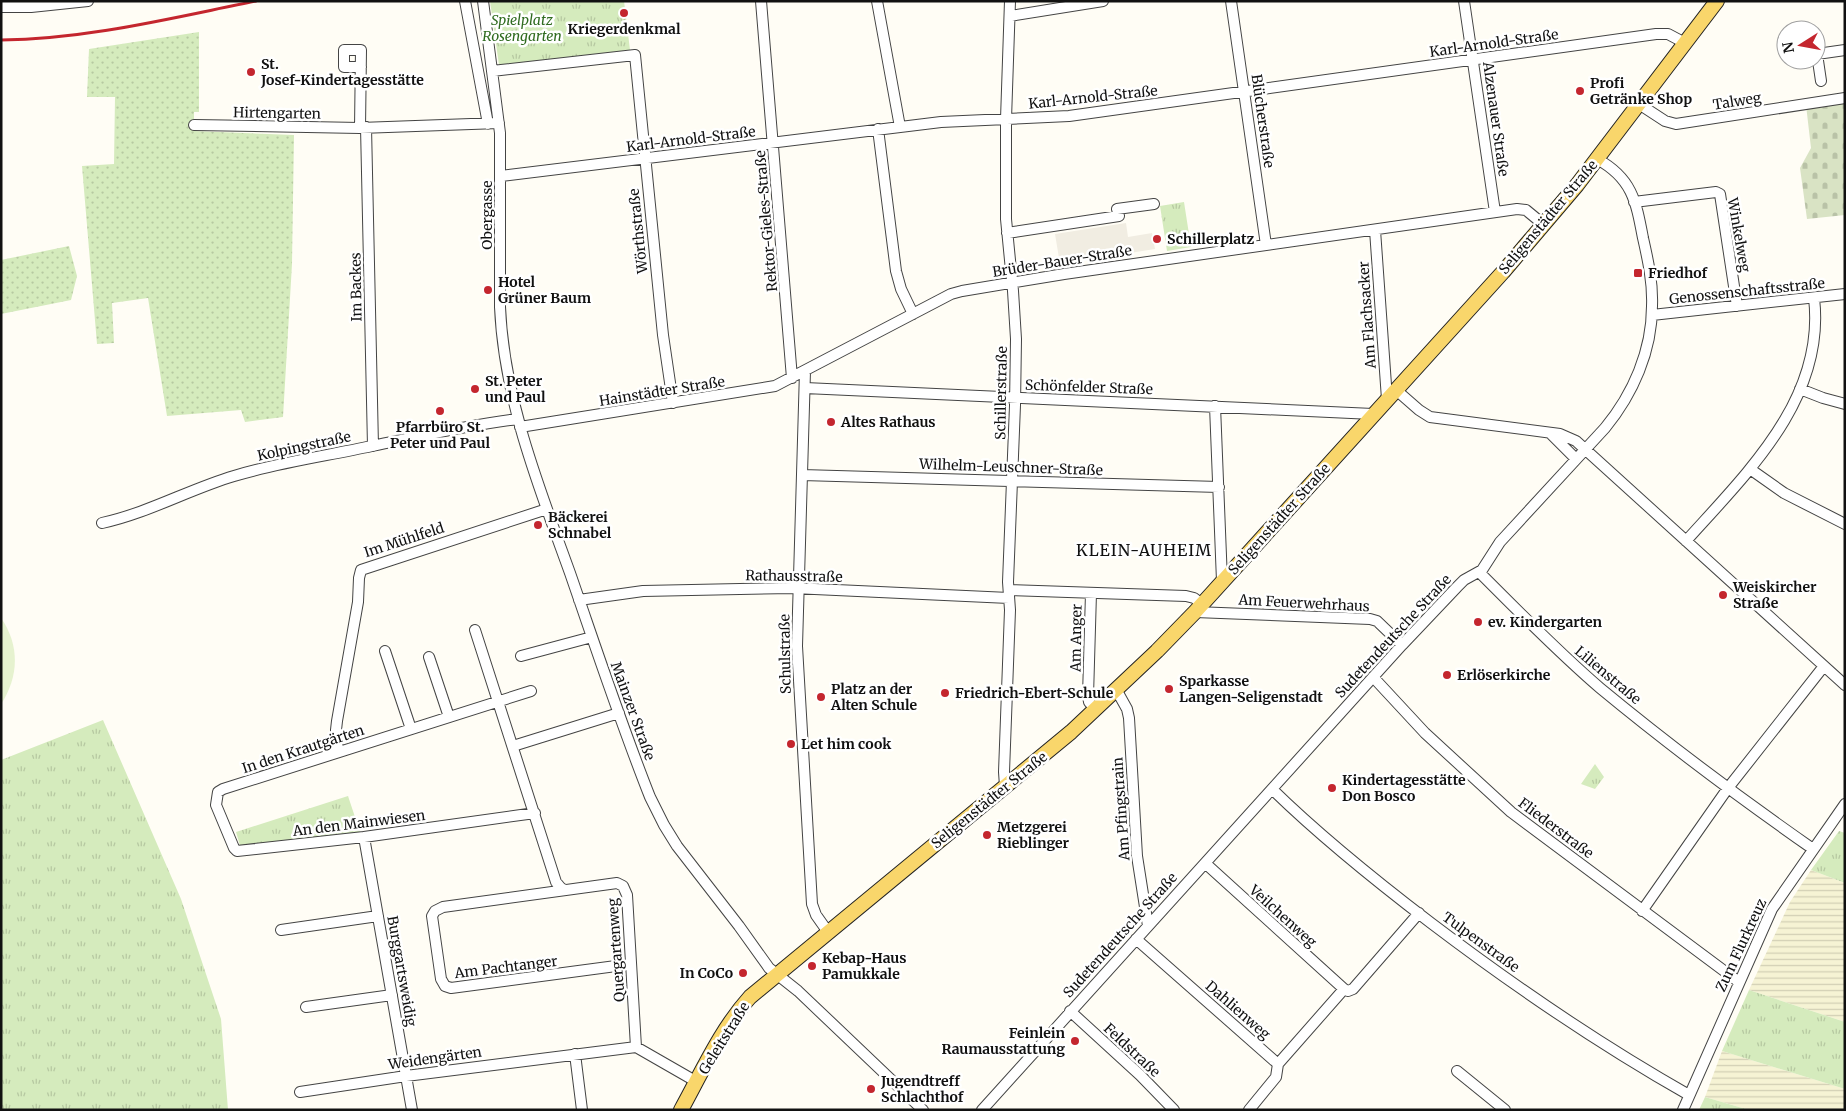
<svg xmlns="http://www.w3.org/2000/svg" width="1846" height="1111" font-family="Merriweather,serif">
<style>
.farmland{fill:url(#farmland-rules)}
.grass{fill:url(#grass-tufts)}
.cemetery{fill:url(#cemetery-stones)}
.garden{fill:url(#garden-dots)}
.pitch{fill:#e6f2cf}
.plaza{fill:#f1ede2}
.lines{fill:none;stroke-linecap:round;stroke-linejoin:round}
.minor-casing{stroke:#444;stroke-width:12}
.major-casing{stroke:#222;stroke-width:16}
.minor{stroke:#fff;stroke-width:10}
.major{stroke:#f9d66b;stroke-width:14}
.rail{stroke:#c4262e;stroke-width:3}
.poi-dot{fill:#c4262e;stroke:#fff;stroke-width:2}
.labels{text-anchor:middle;stroke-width:5;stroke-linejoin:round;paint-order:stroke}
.park-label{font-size:14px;font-style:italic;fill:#2f6b1f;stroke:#fff}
.poi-label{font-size:14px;font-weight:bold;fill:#111;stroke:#fff;text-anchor:start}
.street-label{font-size:14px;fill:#111;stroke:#fff}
.quarter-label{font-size:16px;letter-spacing:1px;fill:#111;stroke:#fff}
</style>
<defs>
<pattern id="farmland-rules" width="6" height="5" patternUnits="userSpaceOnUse" patternTransform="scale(1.25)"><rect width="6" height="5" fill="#f6f3d4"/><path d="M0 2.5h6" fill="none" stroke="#d2cfb5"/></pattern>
<pattern id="grass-tufts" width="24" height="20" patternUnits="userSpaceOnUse" patternTransform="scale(1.25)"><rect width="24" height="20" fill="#d5ebbd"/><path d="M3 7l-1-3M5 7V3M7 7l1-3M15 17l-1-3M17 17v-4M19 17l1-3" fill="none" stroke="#b6c8a1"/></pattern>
<pattern id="cemetery-stones" width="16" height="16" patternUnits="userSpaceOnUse" patternTransform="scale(1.25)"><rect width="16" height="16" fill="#d9e3c4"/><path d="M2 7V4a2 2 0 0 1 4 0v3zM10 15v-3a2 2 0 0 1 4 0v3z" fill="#b9c2a7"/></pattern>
<pattern id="garden-dots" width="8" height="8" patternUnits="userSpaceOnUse" patternTransform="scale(1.25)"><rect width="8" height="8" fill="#d5ebbd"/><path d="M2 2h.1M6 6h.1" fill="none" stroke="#b6c8a1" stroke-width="1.8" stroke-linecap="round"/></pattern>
</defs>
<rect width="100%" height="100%" fill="#fffdf5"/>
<!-- farmland -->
<path class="farmland" d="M1811,870L1845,883V1022L1749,990L1790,902Z
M1722,1051L1845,1089V1110H1749L1705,1097Z"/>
<!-- grass -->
<path class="grass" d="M490,1H624L630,50L499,65Z
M1184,202L1191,247L1167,251L1160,206Z
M103,720L181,899L221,1019L228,1110H1V760Z
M1595,764L1604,777L1595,789L1581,784Z
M348,796L360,832L241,849L236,832Z
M1839,831L1845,833V883L1811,870Z
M1749,990L1845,1022V1089L1722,1051Z
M1705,1097L1749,1110H1699Z"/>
<!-- cemetery -->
<path class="cemetery" d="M1845,100V215L1807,219L1800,168L1811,148L1806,105Z"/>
<!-- garden -->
<path class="garden" d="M199,32V112H194V131L294,135L292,264L283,417L245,422L241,410L167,416L148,298L112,303L114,343L97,344L82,166L114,164L115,97H87L89,49Z
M69,246L77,276L71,300L1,314V260Z"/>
<!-- pitch -->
<path class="pitch" d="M1,618C20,645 19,677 1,704Z"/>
<!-- plaza -->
<path class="plaza" d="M1126,223L1128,237L1152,233L1155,249L1060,264L1055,234Z"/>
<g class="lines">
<defs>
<path id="minor" d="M465,1L488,124
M483,1L500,133V307C504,400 539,487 570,573C596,648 621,724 650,797L664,825L677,846L739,926L769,968L798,991L923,1110
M761,1L792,378
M877,1L900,127
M1231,1L1266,245
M1464,1L1495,212
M1,7H31L88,1
M1010,16L1103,1
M492,71L635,55L663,335L673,403
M1821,81L1817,54L1845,50
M1639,104L1665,121L1676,124L1845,98
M194,125L360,128L499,123
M366,127L373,446
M360,128L361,50H344V67H361
M878,129L896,271L901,289L913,314
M501,176L941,122L1069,116L1656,34H1668L1685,43
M1634,202L1716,192L1720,194L1737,306
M1375,230L1387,399
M1007,233L1119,216L1117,209L1154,204
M1652,315L1845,294
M805,371L797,646L812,904L816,915L828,932
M805,388L1373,414
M1395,389L1419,410L1430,417L1560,434L1576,441L1845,685
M1800,389L1823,398L1845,404
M1215,406L1222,581
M520,427L775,386L951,294L962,291L1064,274L1517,209L1526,210L1543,224
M1551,434L1576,459
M1750,469L1784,493L1845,524
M802,475L1219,487
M102,523C148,513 190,489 234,476C280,462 326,456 372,446C421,436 468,425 518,419
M1686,541C1748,472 1826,398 1814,298
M1479,572C1519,612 1558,652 1600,688C1669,745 1740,798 1813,849
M1009,590L1186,596L1194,598L1202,604
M1091,593L1088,696L1089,702L1096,710
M579,600L643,591L793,588L1009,598
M1195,612L1370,619L1377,621L1402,645
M475,630L556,882L561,888L565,890
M385,651L411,729
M521,656L592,637
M429,657L449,717
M1373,677L1425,733L1511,812L1739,982
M531,691L223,789L218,792L216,805L234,848L237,851L364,837L535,813
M1117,691L1127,709L1129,718L1137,856L1148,926
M513,746L619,713
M338,752L336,730L337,721L358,602L359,578L361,570L547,509
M1005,786L1004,772L1010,610L1008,582L1015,405L1016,339L1013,291L1006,219V119L1010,1
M1272,789C1322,838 1376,881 1431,923C1514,986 1599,1044 1689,1095
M364,837L412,1110
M1205,863L1344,989L1348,991L1353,989L1419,913
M1642,911L1728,788L1824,666
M281,930L378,916
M1136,939L1278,1064L1276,1077L1249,1110
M631,964L451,988L445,986L441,979L432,916L435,911L443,907L617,883L623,886L627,895L636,1047
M306,1007L392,995
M1070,1011L1140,1075L1174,1110
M575,1054L582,1110
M1278,1064L1344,989
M1457,1071L1505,1110
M300,1092L406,1076L636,1047L697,1082
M982,1110L1402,645L1457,587L1464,580L1482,570L1500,542L1605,428C1633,394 1652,351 1652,306C1653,283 1648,260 1643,238C1636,201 1632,178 1597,159
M1683,1110L1772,909L1845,804"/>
<path id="major" d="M681,1110C702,1072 721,1029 750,997L1071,732L1157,651L1195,612L1503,272L1577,185L1717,1"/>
</defs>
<!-- minor casing -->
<use href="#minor" class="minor-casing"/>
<!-- major casing -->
<use href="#major" class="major-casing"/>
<!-- minor -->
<use href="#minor" class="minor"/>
<!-- major -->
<use href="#major" class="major"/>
<!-- rail -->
<path class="rail" d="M1,40C88,39 171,18 256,1"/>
</g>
<!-- markers -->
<g class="poi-dot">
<circle cx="624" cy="13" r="5"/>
<circle cx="251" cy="72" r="5"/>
<circle cx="1580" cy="91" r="5"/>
<circle cx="1157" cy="239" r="5"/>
<rect x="1633" y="268" width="10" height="10" rx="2.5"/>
<circle cx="488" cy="290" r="5"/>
<circle cx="475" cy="389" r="5"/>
<circle cx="440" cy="411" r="5"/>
<circle cx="831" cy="422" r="5"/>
<circle cx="538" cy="525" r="5"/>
<circle cx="1723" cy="595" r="5"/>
<circle cx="1478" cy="622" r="5"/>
<circle cx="1447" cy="675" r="5"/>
<circle cx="1169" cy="689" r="5"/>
<circle cx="945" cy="693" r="5"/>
<circle cx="821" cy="697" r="5"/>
<circle cx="791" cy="744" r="5"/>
<circle cx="1332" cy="788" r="5"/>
<circle cx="987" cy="835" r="5"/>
<circle cx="812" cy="966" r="5"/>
<circle cx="743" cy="973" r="5"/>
<circle cx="1075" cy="1041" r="5"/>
<circle cx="871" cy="1089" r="5"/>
</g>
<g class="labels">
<!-- park labels -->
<g class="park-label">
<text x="522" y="25">Spielplatz<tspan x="522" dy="16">Rosengarten</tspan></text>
</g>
<!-- poi labels -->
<g class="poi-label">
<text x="624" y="34" text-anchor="middle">Kriegerdenkmal</text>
<text x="261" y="69">St.<tspan x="261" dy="16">Josef-Kindertagesstätte</tspan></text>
<text x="1590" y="88">Profi<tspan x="1590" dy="16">Getränke Shop</tspan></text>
<text x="1167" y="244">Schillerplatz</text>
<text x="1648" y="278">Friedhof</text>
<text x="498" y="287">Hotel<tspan x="498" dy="16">Grüner Baum</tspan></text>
<text x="485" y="386">St. Peter<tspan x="485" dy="16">und Paul</tspan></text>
<text x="841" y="427">Altes Rathaus</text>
<text x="440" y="432" text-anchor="middle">Pfarrbüro St.<tspan x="440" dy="16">Peter und Paul</tspan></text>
<text x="548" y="522">Bäckerei<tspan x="548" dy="16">Schnabel</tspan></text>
<text x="1733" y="592">Weiskircher<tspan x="1733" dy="16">Straße</tspan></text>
<text x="1488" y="627">ev. Kindergarten</text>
<text x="1457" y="680">Erlöserkirche</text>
<text x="1179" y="686">Sparkasse<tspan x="1179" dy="16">Langen-Seligenstadt</tspan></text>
<text x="831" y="694">Platz an der<tspan x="831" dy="16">Alten Schule</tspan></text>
<text x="955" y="698">Friedrich-Ebert-Schule</text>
<text x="801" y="749">Let him cook</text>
<text x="1342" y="785">Kindertagesstätte<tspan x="1342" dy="16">Don Bosco</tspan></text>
<text x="997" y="832">Metzgerei<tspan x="997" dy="16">Rieblinger</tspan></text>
<text x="822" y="963">Kebap-Haus<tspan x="822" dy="16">Pamukkale</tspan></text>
<text x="733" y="978" text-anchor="end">In CoCo</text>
<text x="1065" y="1038" text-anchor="end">Feinlein<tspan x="1065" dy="16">Raumausstattung</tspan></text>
<text x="881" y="1086">Jugendtreff<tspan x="881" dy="16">Schlachthof</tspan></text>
</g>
<!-- street labels -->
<g class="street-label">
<text transform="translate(1494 43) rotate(-8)" y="5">Karl-Arnold-Straße</text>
<text transform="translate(1093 97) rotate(-6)" y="5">Karl-Arnold-Straße</text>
<text transform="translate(1737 101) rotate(-9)" y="5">Talweg</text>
<text transform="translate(277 113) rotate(1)" y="5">Hirtengarten</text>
<text transform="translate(1496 119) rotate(82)" y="5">Alzenauer Straße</text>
<text transform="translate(1263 121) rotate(82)" y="5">Blücherstraße</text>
<text transform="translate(691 139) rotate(-7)" y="5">Karl-Arnold-Straße</text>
<text transform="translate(487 215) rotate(-90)" y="5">Obergasse</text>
<text transform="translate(1548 217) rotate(-50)" y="5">Seligenstädter Straße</text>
<text transform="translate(766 221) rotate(-95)" y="5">Rektor-Gieles-Straße</text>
<text transform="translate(638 231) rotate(-96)" y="5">Wörthstraße</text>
<text transform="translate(1739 235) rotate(80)" y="5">Winkelweg</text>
<text transform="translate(1062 261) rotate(-9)" y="5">Brüder-Bauer-Straße</text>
<text transform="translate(356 287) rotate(-91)" y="5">Im Backes</text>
<text transform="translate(1747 291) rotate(-6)" y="5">Genossenschaftsstraße</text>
<text transform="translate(1367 315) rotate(-94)" y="5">Am Flachsacker</text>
<text transform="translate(1089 387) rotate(2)" y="5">Schönfelder Straße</text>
<text transform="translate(662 391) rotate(-9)" y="5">Hainstädter Straße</text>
<text transform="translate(1001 393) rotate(-89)" y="5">Schillerstraße</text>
<text transform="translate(304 446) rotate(-12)" y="5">Kolpingstraße</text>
<text transform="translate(1011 467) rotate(2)" y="5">Wilhelm-Leuschner-Straße</text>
<text transform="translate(1279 519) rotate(-48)" y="5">Seligenstädter Straße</text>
<text transform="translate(404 540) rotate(-18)" y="5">Im Mühlfeld</text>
<text transform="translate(794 576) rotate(1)" y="5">Rathausstraße</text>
<text transform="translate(1304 603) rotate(3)" y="5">Am Feuerwehrhaus</text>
<text transform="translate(1393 636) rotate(-47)" y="5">Sudetendeutsche Straße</text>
<text transform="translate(1076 638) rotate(-89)" y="5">Am Anger</text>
<text transform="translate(785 654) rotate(-91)" y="5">Schulstraße</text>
<text transform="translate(1608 675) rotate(40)" y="5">Lilienstraße</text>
<text transform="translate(633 711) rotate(70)" y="5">Mainzer Straße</text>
<text transform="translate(303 749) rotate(-18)" y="5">In den Krautgärten</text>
<text transform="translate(989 800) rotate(-39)" y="5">Seligenstädter Straße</text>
<text transform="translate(1121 809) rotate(-94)" y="5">Am Pfingstrain</text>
<text transform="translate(359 823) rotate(-7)" y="5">An den Mainwiesen</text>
<text transform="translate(1556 828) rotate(37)" y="5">Fliederstraße</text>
<text transform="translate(1283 916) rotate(42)" y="5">Veilchenweg</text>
<text transform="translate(1120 935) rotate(-48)" y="5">Sudetendeutsche Straße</text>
<text transform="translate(1481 942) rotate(36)" y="5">Tulpenstraße</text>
<text transform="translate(1741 945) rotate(-65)" y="5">Zum Flurkreuz</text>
<text transform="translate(616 950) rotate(-94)" y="5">Quergartenweg</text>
<text transform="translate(506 967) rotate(-7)" y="5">Am Pachtanger</text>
<text transform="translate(402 971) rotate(80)" y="5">Burggartsweidig</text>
<text transform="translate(1238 1010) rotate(41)" y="5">Dahlienweg</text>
<text transform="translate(724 1038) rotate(-58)" y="5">Geleitstraße</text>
<text transform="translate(1132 1050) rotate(43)" y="5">Feldstraße</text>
<text transform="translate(435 1058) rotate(-8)" y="5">Weidengärten</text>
</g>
<!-- quarter labels -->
<g class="quarter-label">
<text x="1144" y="556">KLEIN-AUHEIM</text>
</g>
</g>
<!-- border -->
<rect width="1846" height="1111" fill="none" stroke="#111111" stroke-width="5"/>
<!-- north arrow -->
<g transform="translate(1801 45) rotate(259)"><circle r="24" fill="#ffffff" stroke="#a0a0a0"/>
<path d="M0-4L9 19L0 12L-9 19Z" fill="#c4262e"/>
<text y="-8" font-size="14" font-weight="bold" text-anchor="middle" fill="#111111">N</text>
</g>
</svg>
